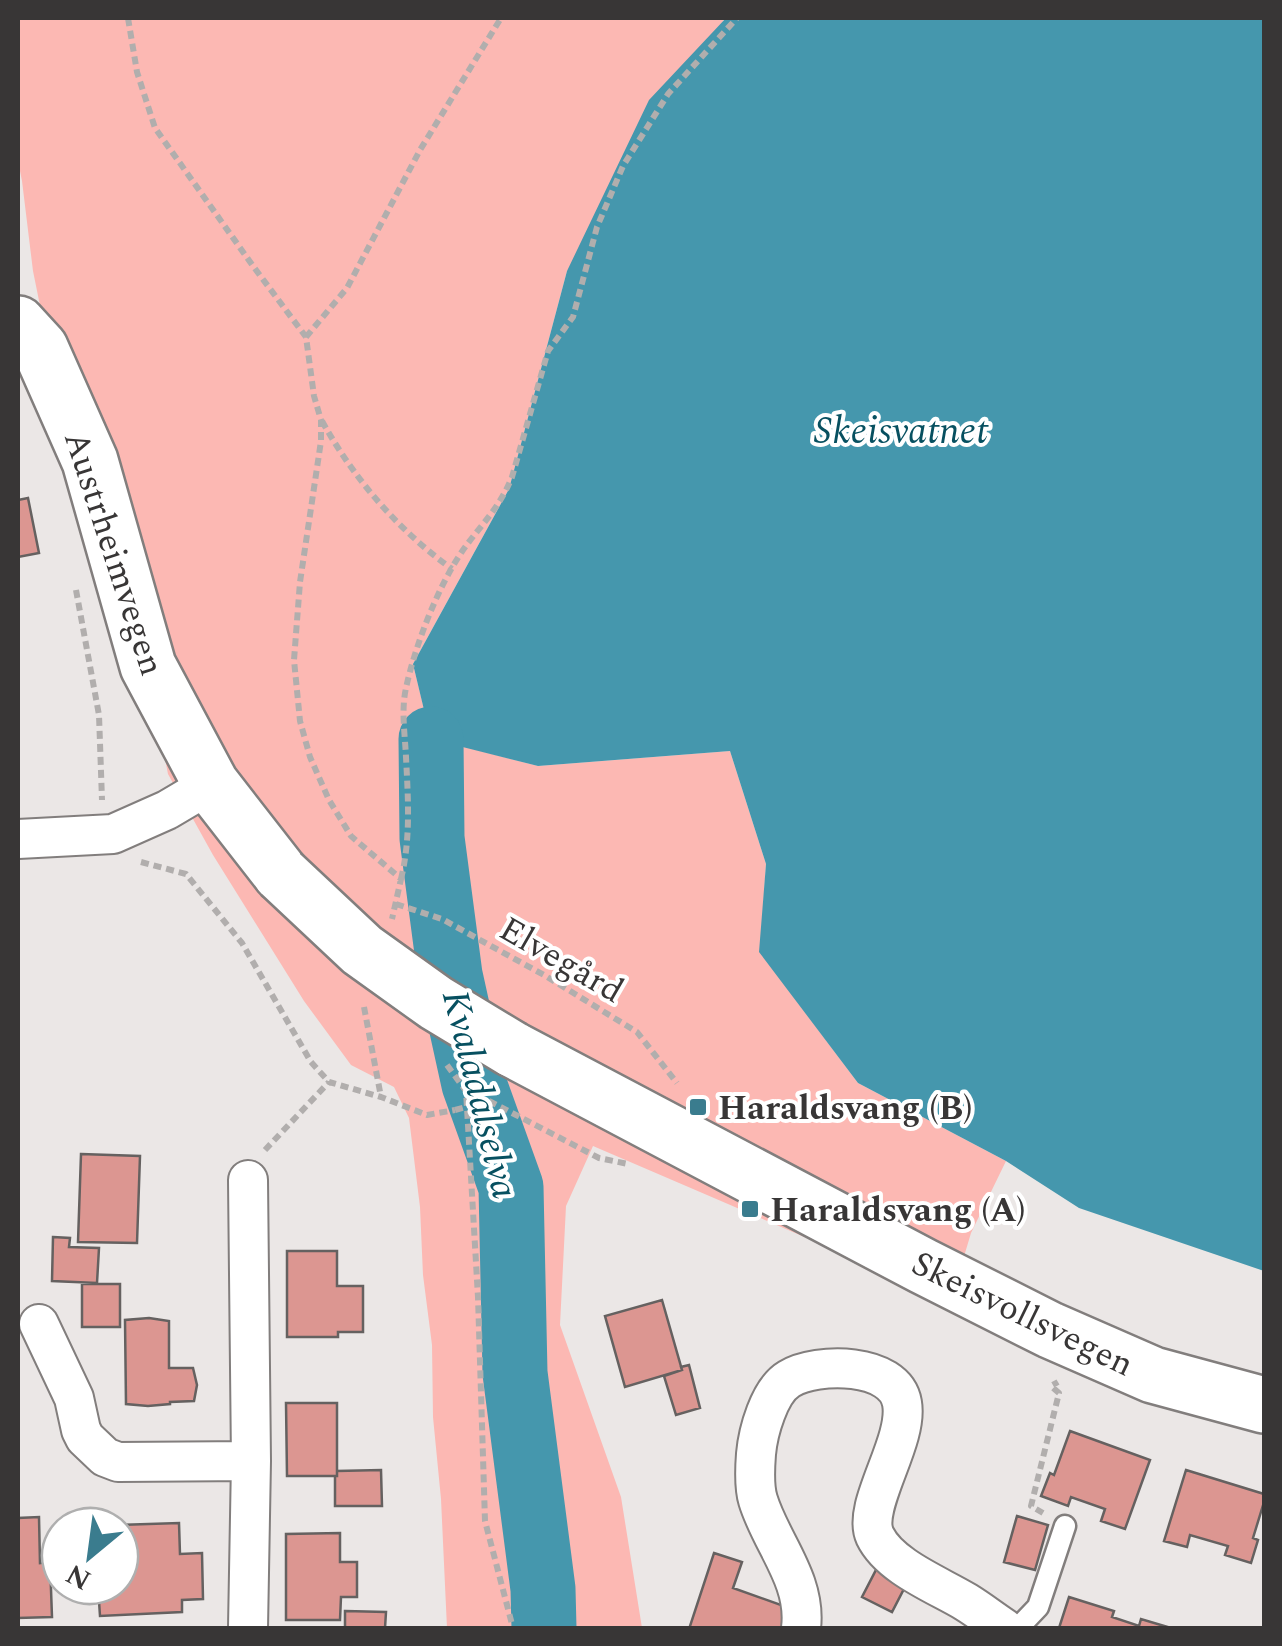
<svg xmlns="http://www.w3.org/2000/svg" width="1282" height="1646" font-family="Spectral,serif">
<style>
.green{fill:#fcb8b3}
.water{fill:#4597ad}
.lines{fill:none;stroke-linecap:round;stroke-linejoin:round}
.river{stroke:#4597ad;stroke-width:65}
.building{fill:#dc9691;stroke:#656160;stroke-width:2.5}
.service-casing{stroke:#827e7d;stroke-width:25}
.minor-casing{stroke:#827e7d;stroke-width:42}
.secondary-casing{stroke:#827e7d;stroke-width:60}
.path{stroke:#b1aead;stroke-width:6;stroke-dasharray:8 5;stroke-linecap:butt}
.service{stroke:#fff;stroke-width:20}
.minor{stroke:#fff;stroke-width:38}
.secondary{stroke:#fff;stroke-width:55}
.secondary-bridge-casing{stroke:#827e7d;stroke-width:60;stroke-linecap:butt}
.path-bridge{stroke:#b1aead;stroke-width:6;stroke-dasharray:8 5;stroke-linecap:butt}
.secondary-bridge{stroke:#fff;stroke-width:55}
.poi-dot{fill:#3a7c8e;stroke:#fff;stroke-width:4}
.labels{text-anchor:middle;stroke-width:8;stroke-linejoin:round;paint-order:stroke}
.street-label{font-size:35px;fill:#383636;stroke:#fff}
.poi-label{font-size:35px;font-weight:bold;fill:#383636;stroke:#fff;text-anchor:start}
.water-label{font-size:38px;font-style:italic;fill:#075060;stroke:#fff}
</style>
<rect width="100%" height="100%" fill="#ebe7e6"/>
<!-- green -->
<path class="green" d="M18,18H725L567,271L509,489L413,664L431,738L538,766L730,751L766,864L760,952L858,1083L1006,1161L971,1233L951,1300L593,1146L566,1206L560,1325L621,1497L642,1628H447L441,1499L433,1417L432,1345L423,1275L420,1207L409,1118L394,1087L351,1065L304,1001L213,855L168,774L147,667L49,350L33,271L22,181L18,161Z"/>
<!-- water -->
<path class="water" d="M726,18H1264V1271L1079,1208L1006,1161L858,1083L759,952L766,864L730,751L538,766L431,739L413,664L509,489L567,271L649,100Z"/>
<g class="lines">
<!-- river -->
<path class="river" d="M431,739L432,838L450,975L474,1084L511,1187L515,1373L543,1589L544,1628"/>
</g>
<!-- building -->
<path class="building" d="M28,498L39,553L18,557V500Z
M81,1154L140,1156L137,1243L78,1242Z
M53,1237L70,1238L69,1247L99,1248L97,1283L52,1281Z
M287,1251H337V1286H363V1332H338V1337H287Z
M82,1284H120V1327H82Z
M662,1300L682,1370L625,1387L605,1316Z
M149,1318L169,1321V1368H193L197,1385L194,1401L170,1402V1404L148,1406L126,1404L125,1320Z
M689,1365L700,1408L676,1415L664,1376L682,1370L681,1367Z
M286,1403H337V1476H287Z
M1070,1431L1150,1460L1125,1529L1101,1521L1105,1509L1071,1497L1068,1506L1041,1496L1050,1473L1054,1475Z
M381,1470L382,1506H335V1476H337V1471Z
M1186,1470L1264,1494V1502L1253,1538L1258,1540L1251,1563L1225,1555L1228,1546L1190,1535L1187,1547L1164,1541Z
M1017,1516L1048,1525L1035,1570L1004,1562Z
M39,1517L40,1563L50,1562L52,1617L18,1618V1518Z
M179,1523L180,1554L202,1553L203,1599L182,1600V1612L100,1616L98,1586H120L118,1525Z
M340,1533V1562H357V1597H341L340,1620H286V1534Z
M714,1553L742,1562L733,1588L795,1610L788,1628H698L690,1626Z
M877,1568L907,1583L892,1612L862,1597Z
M1069,1597L1114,1611L1112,1617L1139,1626L1141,1619L1171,1628H1059Z
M345,1611L386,1612L385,1628H345Z"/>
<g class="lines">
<defs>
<path id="service" d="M1018,1628L1038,1607L1065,1526"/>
<path id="minor" d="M18,839L113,834L167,810L211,784
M248,1180L251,1461L248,1628
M39,1324L74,1398L81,1430L85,1438L105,1457L118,1462L251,1461
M801,1628C807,1580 771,1543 758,1500C754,1487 755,1467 756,1454C758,1432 769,1391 789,1379C817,1362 895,1362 902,1403C909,1442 861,1506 875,1536C890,1567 938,1585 966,1602C979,1610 992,1620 1004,1628"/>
<path id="secondary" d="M18,324L40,348L90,461L148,666L211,784L281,874
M512,1049L923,1266L1050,1330L1153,1375L1264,1405"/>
</defs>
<!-- service casing -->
<use href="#service" class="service-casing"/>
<!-- minor casing -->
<use href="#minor" class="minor-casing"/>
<!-- secondary casing -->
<use href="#secondary" class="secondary-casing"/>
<!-- path -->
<path class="path" d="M128,18L137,72L155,128L253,266L306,337L314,396L321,420V441L300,582L294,660L300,721L310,757L329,800L351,836L401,879L392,919
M306,337L347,288L420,150L501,18
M322,421C354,479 398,530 452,569
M76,590L99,715L102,800
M141,862L186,874L242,943L311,1062L329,1082L381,1097L427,1115L455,1110
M401,879C411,838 408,798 406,757C405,735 401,710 406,688C415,646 437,589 461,553C480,525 498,511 512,477L548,351L573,317L597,227L623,166L668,94L737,18
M396,904L442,919L544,975L637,1032L677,1083
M364,1007L381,1097
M447,1065L466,1091L478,1297L485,1521L513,1628
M489,1101L599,1158L628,1164
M265,1150L329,1082
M1043,1513L1031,1506L1059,1393L1051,1386L1058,1382"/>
<!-- service -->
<use href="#service" class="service"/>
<!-- minor -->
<use href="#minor" class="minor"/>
<!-- secondary -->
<use href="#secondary" class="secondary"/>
<defs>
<path id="secondary-bridge" d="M281,874L362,950L436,1003L512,1049"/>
</defs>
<!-- secondary-bridge casing -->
<use href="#secondary-bridge" class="secondary-bridge-casing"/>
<!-- path-bridge -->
<path class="path-bridge" d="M455,1110L489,1101"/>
<!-- secondary-bridge -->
<use href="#secondary-bridge" class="secondary-bridge"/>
</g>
<!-- markers -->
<g class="poi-dot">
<rect x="688" y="1097" width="20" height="20" rx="5"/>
<rect x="740" y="1199" width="20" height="20" rx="5"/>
</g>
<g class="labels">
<!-- street labels -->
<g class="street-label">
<text transform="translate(115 553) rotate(72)" y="12">Austrheimvegen</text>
<text transform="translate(562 959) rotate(30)" y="12">Elvegård</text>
<text transform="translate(1023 1313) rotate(26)" y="12">Skeisvollsvegen</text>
</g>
<!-- poi labels -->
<g class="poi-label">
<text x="718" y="1119">Haraldsvang (B)</text>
<text x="770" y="1221">Haraldsvang (A)</text>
</g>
<!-- water labels -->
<g class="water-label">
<text x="901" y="443">Skeisvatnet</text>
<text transform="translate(481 1094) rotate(76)" y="13">Kvaladalselva</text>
</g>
</g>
<!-- border -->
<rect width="1282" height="1646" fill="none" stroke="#383636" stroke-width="40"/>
<!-- north arrow -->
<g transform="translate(90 1556) rotate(209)"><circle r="48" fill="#ffffff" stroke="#afafaf" stroke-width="2.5"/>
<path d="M0-8L18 38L0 25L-18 38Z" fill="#3a7c8e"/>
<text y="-15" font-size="28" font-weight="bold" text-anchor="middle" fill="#383636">N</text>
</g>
</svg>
